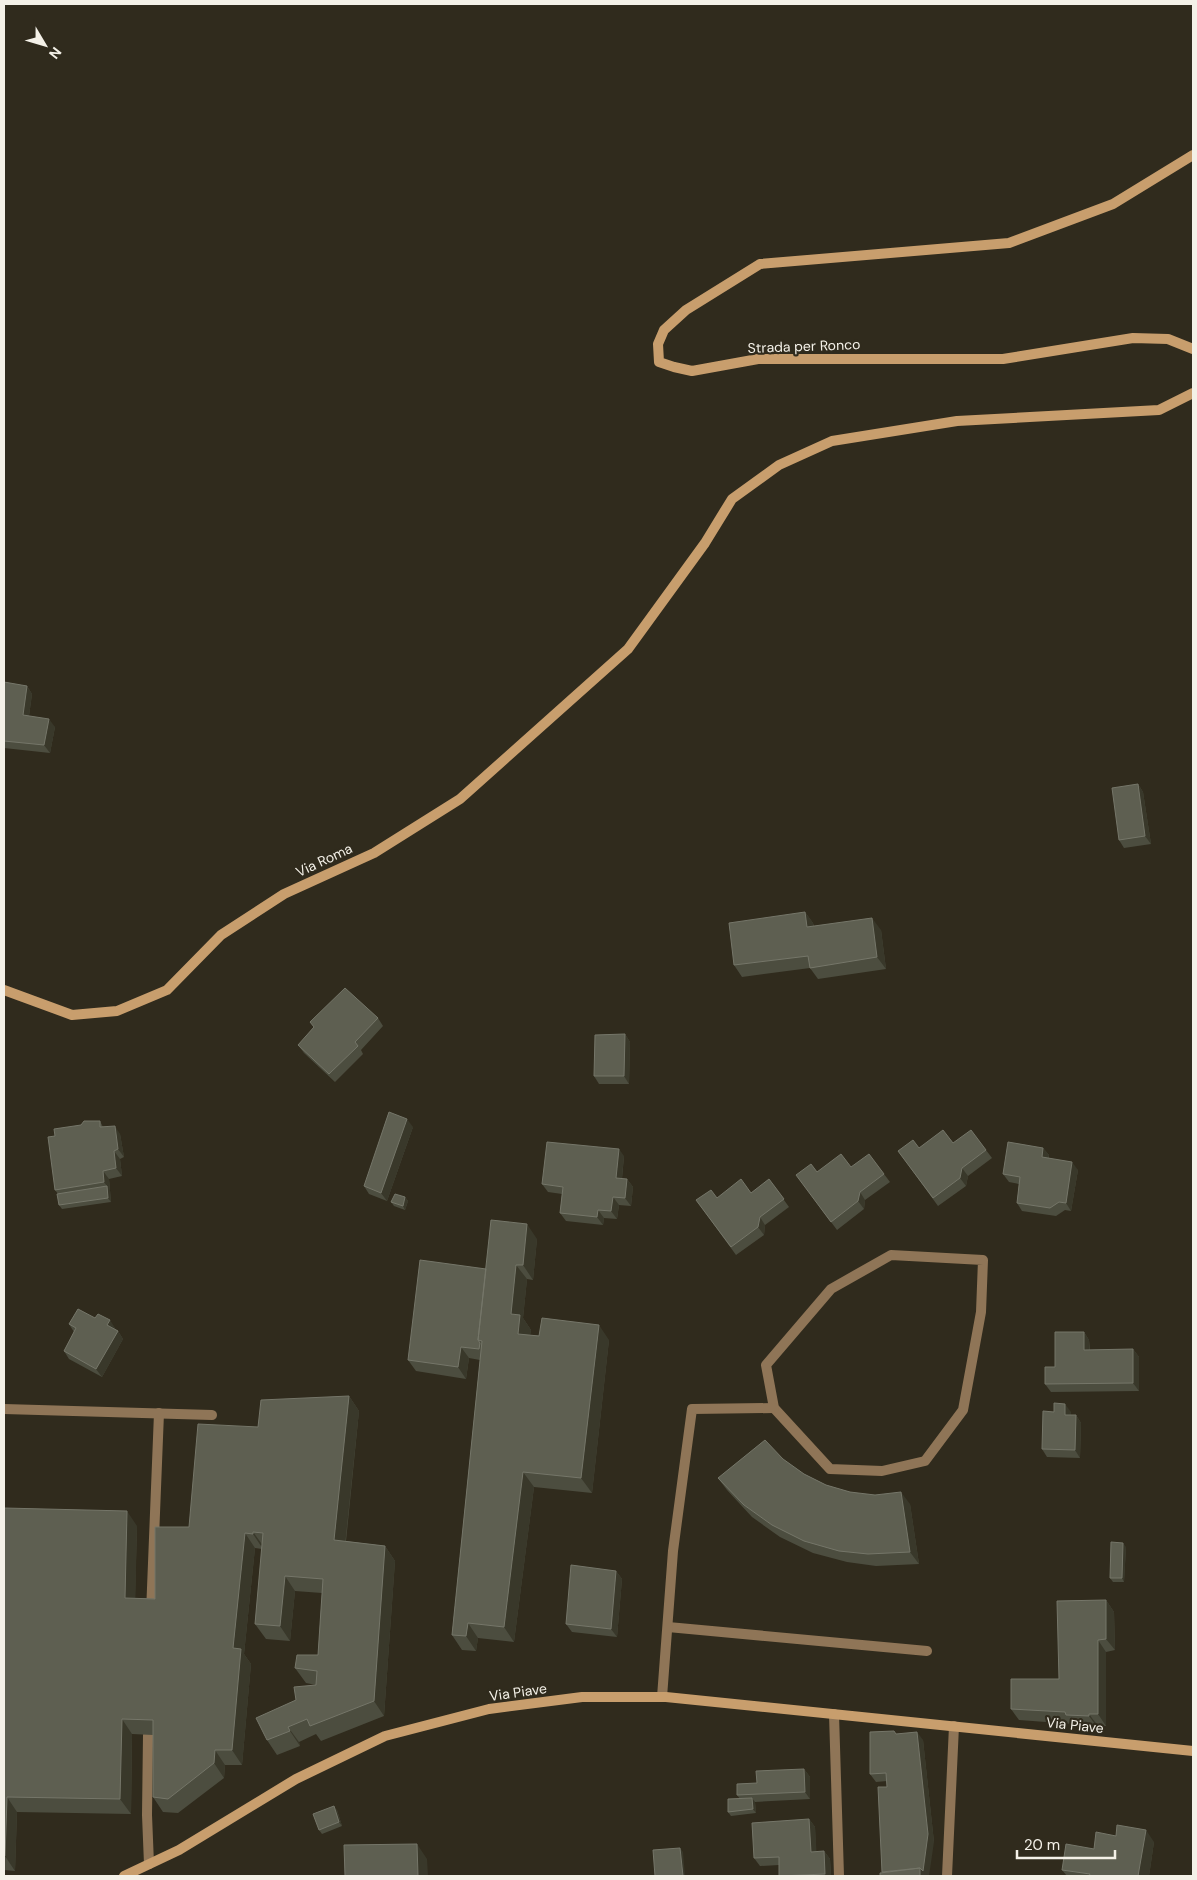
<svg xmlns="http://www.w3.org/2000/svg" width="1197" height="1880" font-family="'DM Sans',sans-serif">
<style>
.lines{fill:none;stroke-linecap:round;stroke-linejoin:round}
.lane{stroke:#8f7557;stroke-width:10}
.street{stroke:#8f7557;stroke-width:10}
.secondary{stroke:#c89e6d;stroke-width:10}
.wall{fill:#4c4d3f}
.shaded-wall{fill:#39382a}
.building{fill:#5e5f51;stroke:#757669}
.labels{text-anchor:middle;stroke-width:4.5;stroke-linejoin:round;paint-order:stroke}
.street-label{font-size:14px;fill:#f4f1e8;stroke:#302b1d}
</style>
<rect width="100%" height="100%" fill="#302b1d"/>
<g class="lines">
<!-- lane -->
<path class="lane" d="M891,1255L983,1260L981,1312L963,1410L925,1461L882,1471L830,1469L774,1408L766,1365L831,1289Z
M151,1613L159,1413
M668,1627L927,1651
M148,1735L147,1815L149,1864"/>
<!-- street -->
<path class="street" d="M4,1409L212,1415
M662,1697L673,1551L692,1409L774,1408
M834,1714L839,1876
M947,1876L954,1726"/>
<!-- secondary -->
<path class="secondary" d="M1193,155L1113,204L1009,243L760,264L686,310L664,330L658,344L659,362L674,367L692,371L758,359H1003L1133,338L1168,339L1193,349
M4,990L72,1015L117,1011L167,990L221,935L284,894L374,853L460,799L628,649L705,543L732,499L779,465L832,441L957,421L1159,410L1193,393
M124,1876L179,1850L296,1779L385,1736L489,1709L582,1697H666L1193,1751"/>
</g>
<!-- wall -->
<path class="wall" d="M4,682L27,686L32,694L29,716L55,727L50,753L4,748Z
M1138,784L1143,792L1151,844L1124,848L1119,840Z
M805,912L813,923L814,926L881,930L886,969L818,979L810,968L742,977L734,965Z
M378,1018L383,1026L361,1050L363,1054L335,1082L304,1053L298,1045Z
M625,1034L630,1042L629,1084H599L594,1076Z
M100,1121L103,1127L120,1134L124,1157L120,1159L122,1176L109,1179L111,1202L62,1209L59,1205L58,1194L55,1190L81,1125Z
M413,1127L387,1201L369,1194L364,1186Z
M953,1143L986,1150L992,1158L968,1176L966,1186L938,1206L898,1151Z
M1043,1148L1049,1155V1158L1078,1170L1071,1211L1065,1210L1056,1216L1022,1211L1017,1203L1019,1184L1009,1182L1003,1174Z
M624,1156L622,1179H627L633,1187L631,1206L619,1205L617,1219L604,1218L603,1225L566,1221L560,1213L562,1194L548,1192L542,1184Z
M851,1167L884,1174L890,1182L865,1200L864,1209L837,1230L796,1175Z
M769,1179L789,1207L765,1225L764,1235L736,1255L696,1200L751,1193Z
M405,1197L408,1201L405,1210L394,1206L391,1202Z
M537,1239L533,1280L527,1279L523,1318L531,1330L530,1335L609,1340L592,1493L534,1487L514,1642L478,1638L476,1651L462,1650L452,1635L480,1360L469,1358L466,1379L416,1371L408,1360L486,1269Z
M95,1318L115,1328V1329L118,1331L123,1339L102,1377L69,1359L64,1351L74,1332L69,1324Z
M1084,1332L1089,1340L1090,1350L1133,1349L1139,1357V1391L1051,1392L1045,1384L1055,1367Z
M349,1396L359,1411L346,1541L385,1546L395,1561L384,1716L321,1741L316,1734L299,1742L300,1746L277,1755L267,1740L296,1700L316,1685L306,1683L295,1668L318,1655L322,1593L295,1591L290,1641L266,1639L255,1624L262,1549L255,1548L244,1654L251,1664L242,1765H225L224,1778L178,1813L163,1812L153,1797V1735L132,1734L131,1814L17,1812L15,1871L4,1870V1508L137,1526L135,1598L155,1599L189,1527L258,1427Z
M1071,1412V1415H1076L1081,1423L1080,1458L1047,1457L1042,1449Z
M783,1459L804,1474L826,1485L850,1492L910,1504L919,1564L876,1566L847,1562L813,1553L780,1537L752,1517L727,1490L718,1478Z
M1126,1547L1124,1582H1113L1110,1578Z
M616,1571L622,1579L617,1637L572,1632L566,1624Z
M1106,1600L1114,1612L1115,1650L1106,1652V1726H1098L1097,1727L1074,1726L1073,1724L1019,1720L1011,1709L1059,1679Z
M897,1734L923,1740L934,1842L882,1872L887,1787V1781L876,1782L870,1774Z
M804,1769L810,1777V1799L755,1802L756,1813L731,1816L728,1812L740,1799L737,1795L757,1783Z
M337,1810L342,1826L322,1834L319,1830Z
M809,1819L815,1827L816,1852L824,1851L830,1859L831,1876H779V1865L760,1866L754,1858Z
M1116,1836L1154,1842L1149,1876H1067L1062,1870L1094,1849Z"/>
<!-- shaded-wall -->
<path class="shaded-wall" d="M27,686L32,694L28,723L23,715Z
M49,719L55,727L50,753L44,745Z
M1138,784L1143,792L1151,844L1145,836Z
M805,912L813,923L815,939L807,927Z
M872,918L881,930L886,969L877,957Z
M625,1034L630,1042L629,1084L624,1076Z
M407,1119L413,1127L387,1201L381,1193Z
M115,1126L120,1134L124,1157L118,1149Z
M1043,1148L1049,1155L1047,1165L1042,1157Z
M619,1149L624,1156L621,1186L616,1178Z
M114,1151L120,1159L122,1176L116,1168Z
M1072,1162L1078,1170L1071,1211L1066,1203Z
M962,1168L968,1176L966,1186L960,1178Z
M103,1171L109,1179L111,1202L108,1198L107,1186L104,1182Z
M627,1179L633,1187L631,1206L625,1198Z
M860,1192L865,1200L864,1209L858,1201Z
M405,1197L408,1201L405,1210L403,1206Z
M613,1197L619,1205L617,1219L611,1211Z
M598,1210L604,1218L603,1225L597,1217Z
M760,1217L765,1225L764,1235L758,1227Z
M527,1224L537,1239L533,1280L523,1265Z
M516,1265L527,1279L523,1318L531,1330L528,1349L518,1334L511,1314Z
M110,1320L115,1328L113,1333L107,1325Z
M599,1325L609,1340L592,1493L581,1478Z
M118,1331L123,1339L102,1377L96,1369Z
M1084,1332L1089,1340L1090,1358L1084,1350Z
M461,1347L469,1358L466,1379L458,1367Z
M1133,1349L1139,1357V1391L1133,1383Z
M349,1396L359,1411L344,1555L334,1540Z
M1065,1404L1071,1412V1423L1065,1415Z
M1076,1415L1081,1423L1080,1458L1075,1450Z
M523,1472L534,1487L514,1642L504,1627Z
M901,1492L910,1504L919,1564L910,1552Z
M127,1511L137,1526L135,1613L125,1598Z
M253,1532L264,1547L263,1549L253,1534Z
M245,1533L255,1548L244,1654L251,1664L242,1765L232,1750L233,1648Z
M1123,1543L1126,1547L1124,1582L1122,1578Z
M385,1546L395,1561L384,1716L374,1701Z
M616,1571L622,1579L617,1637L611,1629Z
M285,1576L295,1591L290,1641L280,1626Z
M1106,1600L1114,1612L1115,1650L1106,1639Z
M468,1623L478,1638L476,1651L466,1636Z
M1098,1640L1106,1652V1726L1098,1714Z
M1089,1714L1098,1726L1097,1727L1089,1716Z
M122,1719L132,1734L131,1814L120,1799Z
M288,1727L299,1742L300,1746L290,1731Z
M917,1732L923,1740L934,1842L929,1876H920Z
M215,1750L225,1765L224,1778L214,1763Z
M804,1769L810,1777V1799L805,1792Z
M7,1797L17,1812L15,1871L5,1856Z
M752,1798L755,1802L756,1813L753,1809Z
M334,1806L337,1810L342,1826L339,1822Z
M809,1819L815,1827L817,1860L811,1852Z
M1146,1830L1154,1842L1149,1876H1138Z
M417,1844L427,1859L428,1876H418Z
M680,1848L683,1852L685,1876H683Z
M824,1851L830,1859L831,1876H827L825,1874Z"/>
<!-- building -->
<path class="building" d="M4,682L27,686L23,715L49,719L44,745L4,741Z
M1138,784L1145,836L1119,840L1112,788Z
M805,912L807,927L872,918L877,957L810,968L808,956L734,965L729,923Z
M345,988L378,1018L355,1042L358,1046L329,1074L298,1045L314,1027L310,1022Z
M625,1034L624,1076H594L595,1035Z
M389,1112L407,1119L381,1193L364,1186Z
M84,1121H100V1127L115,1126L118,1149L114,1151L116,1168L103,1171L104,1182L55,1190L48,1137L55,1136L54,1129L81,1125Z
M943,1130L953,1143L971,1130L986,1150L962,1168L960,1178L933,1198L898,1151L913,1140L919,1148Z
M547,1142L619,1149L616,1178L627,1179L625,1198L613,1197L611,1211L598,1210L597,1217L560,1213L563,1187L542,1184Z
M1008,1142L1043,1148L1042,1157L1072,1162L1066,1203L1059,1202L1050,1208L1017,1203L1020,1177L1003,1174Z
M841,1154L851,1167L869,1154L884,1174L860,1192L858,1201L831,1222L796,1175L811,1164L817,1172Z
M741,1179L751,1193L769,1179L784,1199L760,1217L758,1227L731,1247L696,1200L711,1190L717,1198Z
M107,1186L108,1198L59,1205L57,1194Z
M395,1194L405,1197L403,1206L391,1202Z
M491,1220L527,1224L523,1265H516L511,1314L520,1315L518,1334L539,1336L542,1318L599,1325L581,1478L523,1472L504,1627L468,1623L466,1636L452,1635L482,1341L478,1340Z
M420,1260L486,1269L478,1340L480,1343L479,1349L461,1347L458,1367L408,1360Z
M78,1309L95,1318L98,1314L110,1320L107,1325L118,1331L96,1369L64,1351L76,1328L69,1324Z
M1055,1332H1084V1350L1133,1349V1383L1045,1384V1367H1055Z
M349,1396L334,1540L385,1546L374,1701L310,1726L307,1719L288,1727L290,1731L267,1740L256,1718L296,1700L294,1687L316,1685L317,1671L295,1668L297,1655H318L323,1579L285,1576L280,1626L255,1624L263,1533L253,1532V1534L245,1533L233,1648L241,1649L232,1750H215L214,1763L168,1799L153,1797V1720L122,1719L120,1799L7,1797L5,1856H4V1508L127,1511L125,1598L155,1599V1527H189L198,1424L258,1427L261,1400Z
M1054,1403L1065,1404V1415H1076L1075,1450L1042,1449L1043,1411L1054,1412Z
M765,1440L783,1459L804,1474L826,1485L850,1492L875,1495L901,1492L910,1552L868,1554L839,1551L804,1541L772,1525L744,1505L718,1478Z
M1111,1542L1123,1543L1122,1578H1110Z
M571,1565L616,1571L611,1629L566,1624Z
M1106,1600V1639L1098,1640V1714H1089V1716L1066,1715L1065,1712L1011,1709V1679H1059L1057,1601Z
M894,1731L896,1734L917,1732L928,1834L923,1871L920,1868L882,1872L878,1787H887L886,1773L870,1774V1732Z
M804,1769L805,1792L737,1795V1784L757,1783L756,1771Z
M752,1798L753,1809L728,1812V1799Z
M334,1806L339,1822L319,1830L313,1814Z
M809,1819L811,1852L824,1851L825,1874L779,1876V1857L754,1858L752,1823Z
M1117,1825L1146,1830L1138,1876H1089L1090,1874L1062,1870L1066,1844L1094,1849L1096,1832L1116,1836Z
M417,1844L418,1876H345L344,1845Z
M680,1848L683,1876H655L653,1850Z
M920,1868V1876H880V1873Z"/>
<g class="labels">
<!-- street labels -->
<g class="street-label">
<text transform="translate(804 346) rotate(-2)" y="5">Strada per Ronco</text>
<text transform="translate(324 860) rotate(-25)" y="5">Via Roma</text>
<text transform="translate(518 1692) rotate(-8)" y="5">Via Piave</text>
<text transform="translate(1075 1725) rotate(6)" y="5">Via Piave</text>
</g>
</g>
<!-- border -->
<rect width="1197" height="1880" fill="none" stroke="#f4f1e8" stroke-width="10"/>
<!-- north arrow -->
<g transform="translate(45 45) rotate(128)" stroke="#302b1d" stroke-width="4" paint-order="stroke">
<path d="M0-4L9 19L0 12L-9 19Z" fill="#f4f1e8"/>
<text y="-8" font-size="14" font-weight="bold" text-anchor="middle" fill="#f4f1e8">N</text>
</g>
<!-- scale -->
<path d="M1017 1850v8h98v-8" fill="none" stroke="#f4f1e8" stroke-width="2.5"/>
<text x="1024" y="1850" font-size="15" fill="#f4f1e8" stroke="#302b1d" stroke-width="4" paint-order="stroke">20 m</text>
</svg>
